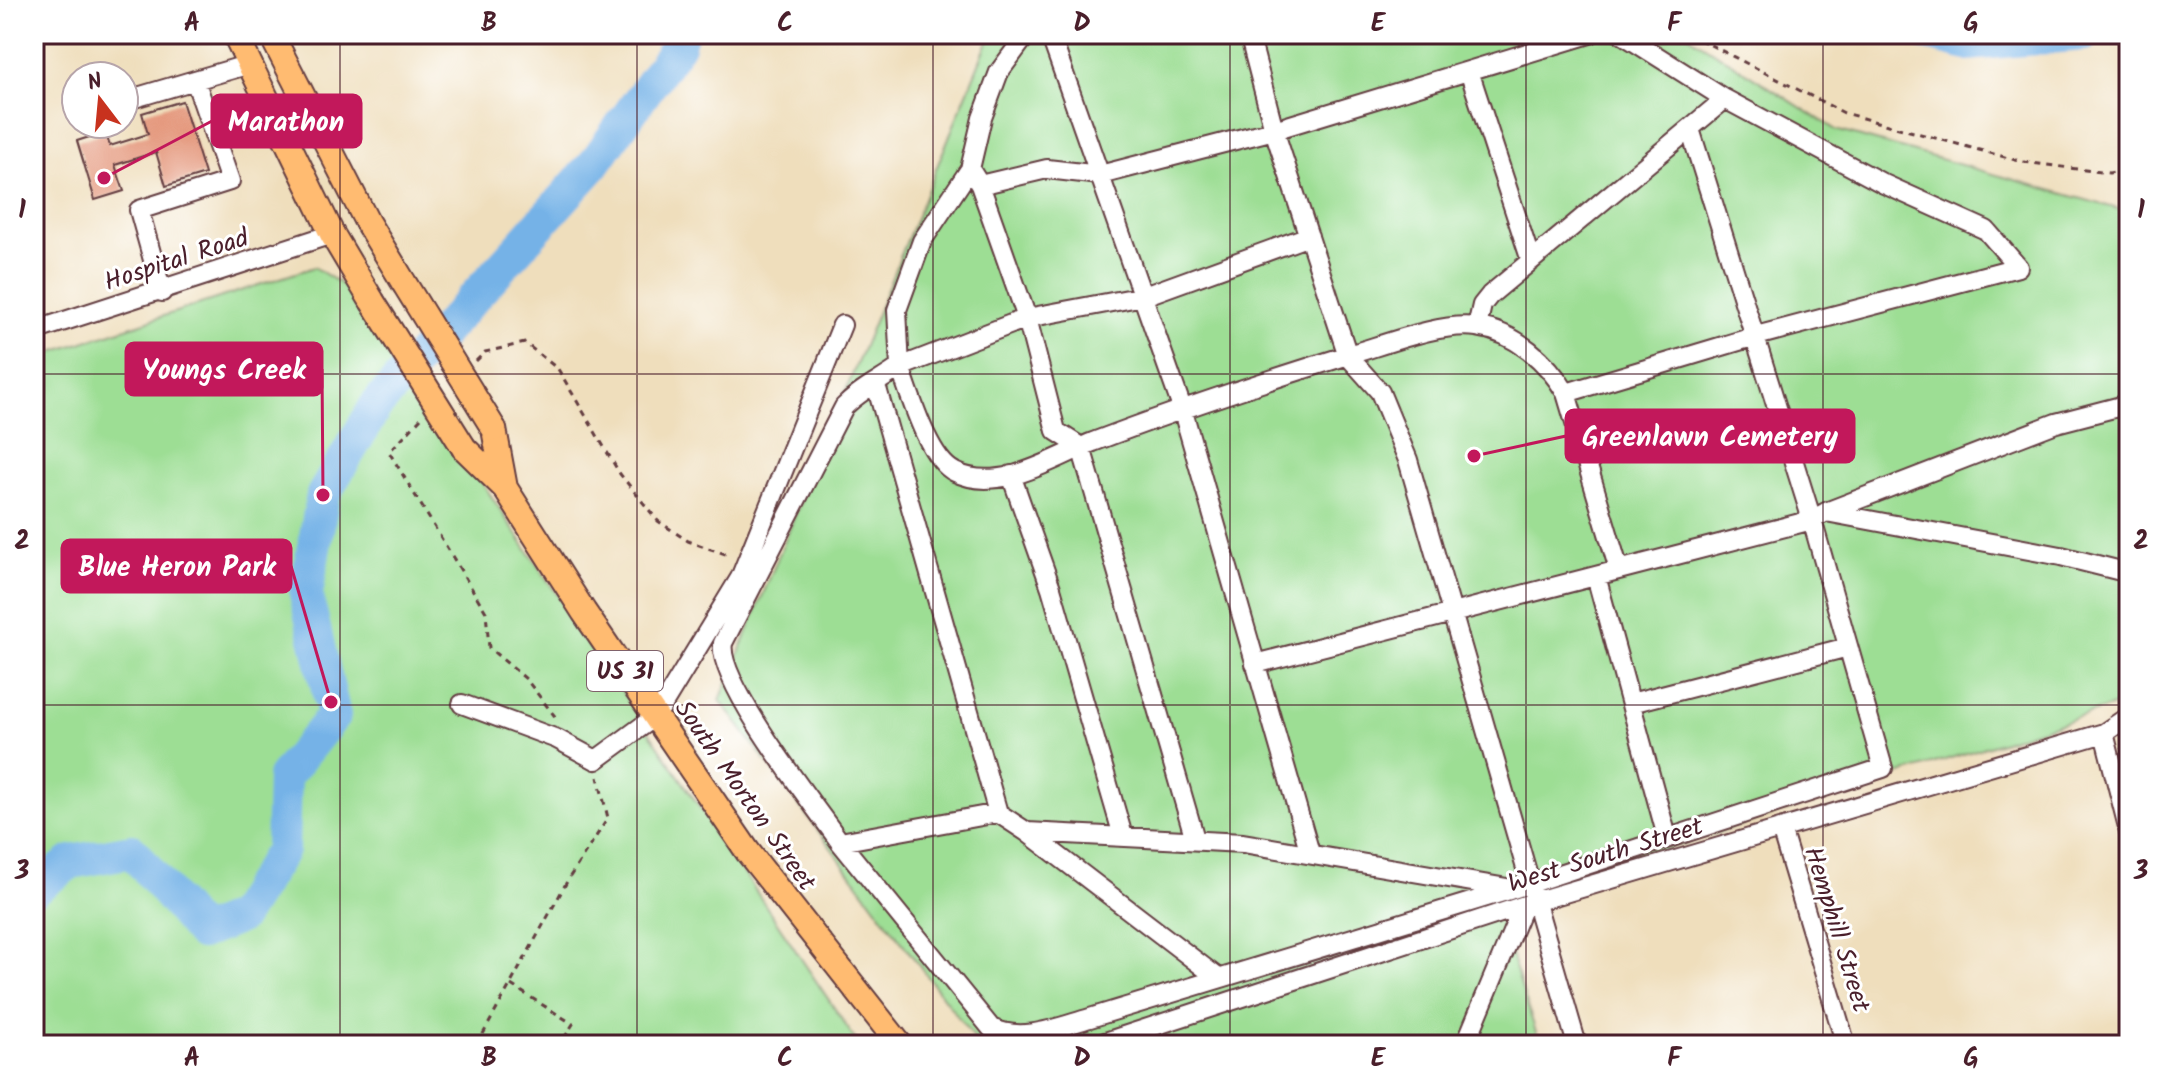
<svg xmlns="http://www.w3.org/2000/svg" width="2163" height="1079" font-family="Kalam,sans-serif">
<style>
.green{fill:#9dde94;stroke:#747e60;stroke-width:2}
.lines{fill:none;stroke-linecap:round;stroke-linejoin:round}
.river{stroke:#74b2e7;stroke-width:34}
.building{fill:#e4967a}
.minor-casing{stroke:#633c41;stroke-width:22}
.major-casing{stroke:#633c41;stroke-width:28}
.path{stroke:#633c41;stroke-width:3;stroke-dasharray:6 6;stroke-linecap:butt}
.minor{stroke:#fff;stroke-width:18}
.major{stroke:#ffbb71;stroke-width:24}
.major-bridge-casing{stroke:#633c41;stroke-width:28;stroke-linecap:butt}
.major-bridge{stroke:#ffbb71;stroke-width:24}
.grid{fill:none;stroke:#4a1f2b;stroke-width:2;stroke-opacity:0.55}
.labels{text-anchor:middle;stroke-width:6;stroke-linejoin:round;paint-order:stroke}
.shield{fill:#fff;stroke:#80626b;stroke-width:2}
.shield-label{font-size:24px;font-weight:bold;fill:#4a1f2b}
.street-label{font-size:26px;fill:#4a1f2b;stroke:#fff}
.leader{fill:none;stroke:#c2185b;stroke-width:3}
.callout-dot{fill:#c2185b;stroke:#fff;stroke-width:3}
.callout{fill:#c2185b;stroke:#c2185b;stroke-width:3}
.callout-label{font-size:28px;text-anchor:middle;font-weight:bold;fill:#fff}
.neatline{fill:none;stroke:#4a1f2b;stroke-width:3}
.grid-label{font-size:26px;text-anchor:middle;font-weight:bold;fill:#4a1f2b}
</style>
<rect width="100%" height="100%" fill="#fff"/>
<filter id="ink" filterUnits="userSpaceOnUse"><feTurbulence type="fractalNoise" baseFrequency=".0125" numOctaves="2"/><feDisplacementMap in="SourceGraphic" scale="16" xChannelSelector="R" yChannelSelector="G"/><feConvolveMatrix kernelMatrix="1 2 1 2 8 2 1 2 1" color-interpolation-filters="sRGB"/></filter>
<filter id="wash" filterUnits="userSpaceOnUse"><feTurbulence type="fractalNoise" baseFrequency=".006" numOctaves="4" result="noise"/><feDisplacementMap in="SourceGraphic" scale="32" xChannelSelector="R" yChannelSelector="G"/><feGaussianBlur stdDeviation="1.8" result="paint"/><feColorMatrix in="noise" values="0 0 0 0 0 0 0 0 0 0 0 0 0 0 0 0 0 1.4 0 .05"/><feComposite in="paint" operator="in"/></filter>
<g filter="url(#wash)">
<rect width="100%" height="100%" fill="#efdebc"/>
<!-- green -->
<path class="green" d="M991,34H1686L1836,130L2129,212V701L1495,904L1540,1045H979L720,700Z
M314,267L355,293L859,1045H34V358Z"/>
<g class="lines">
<!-- river -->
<path class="river" d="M1928,34L1967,44L2085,34
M34,889L71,862L132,851L201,933L240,917L282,850L284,777L334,715L306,594L323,495L376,406L594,164L678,45L681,34"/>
</g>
<g id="blocks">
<!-- building -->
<path class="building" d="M182,101L205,174L166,186L156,152L115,165L124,191L95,200L77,141L105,132L110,146L148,134L142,113Z"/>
</g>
</g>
<g filter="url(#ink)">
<use href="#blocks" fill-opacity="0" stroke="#633c41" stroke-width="2"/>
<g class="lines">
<defs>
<path id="minor" d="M1027,34L999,72L982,118L970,169L922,241L897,310L900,367C881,381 860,390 844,407L723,643C716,681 814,805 840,842L998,813L1027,832L1243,843L1513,889L1883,768L1812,520L1690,129
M1050,34L1182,408L1310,853
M1249,34L1274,130L1348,356L1380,392L1408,460L1577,1045
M1469,71L1531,261
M124,101L195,80
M970,169L980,185L1027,318L1056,431L1081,447L1195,839
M980,185L1047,169L1100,175L1274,130L1590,34
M1309,236L1144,296L1027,318L900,367C910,394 928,459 955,472C999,494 1054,458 1093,442C1179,409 1265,381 1352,354C1386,344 1441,322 1477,327C1515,332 1548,362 1566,393L1756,336L2018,267L1986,230L1884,184L1725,99L1622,34
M162,292L139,210L230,181L195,80L250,64
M1477,327L1482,305L1490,295L1725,99
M34,331L332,234
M876,385L998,813
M1566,393L1619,570
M1011,475L1051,588L1123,836
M1826,512L2056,423L2129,404
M1596,576L1667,837
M1255,664L1812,520L1826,512L2061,556L2129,573
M1631,703L1848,647
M462,704L557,739L596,760L656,716L740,578L842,325
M2104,733L2129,831
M1781,829L1846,1045
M1027,832L1218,978
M840,842L991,1028C1023,1043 1058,1027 1090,1018L1510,890
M1096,1045L1534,902L2104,733L2129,716
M1465,1045L1523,906"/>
<path id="major" d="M235,34L332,234L372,301
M271,34L367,222L404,283
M494,429L505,488
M464,448L505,488L584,612L748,852L900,1045"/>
</defs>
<!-- minor casing -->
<use href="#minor" class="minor-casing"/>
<!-- major casing -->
<use href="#major" class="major-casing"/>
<!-- path -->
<path class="path" d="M1689,34L1844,113L2023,162L2109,173L2129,169
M476,361L485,352L525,343L558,369L620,474L658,521L688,541L728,555
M421,418L389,452L486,612L489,648L526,679L557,719
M511,985L573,1024L560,1045
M477,1045L569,878L608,818L598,777"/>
<!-- minor -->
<use href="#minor" class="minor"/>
<!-- major -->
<use href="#major" class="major"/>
<defs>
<path id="major-bridge" d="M404,283L494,429
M372,301L464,448"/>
</defs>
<!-- major-bridge casing -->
<use href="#major-bridge" class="major-bridge-casing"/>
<!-- major-bridge -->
<use href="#major-bridge" class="major-bridge"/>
</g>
</g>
<!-- grid -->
<path class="grid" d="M340,34V1045M637,34V1045M933,34V1045M1230,34V1045M1526,34V1045M1823,34V1045M34,374H2129M34,705H2129"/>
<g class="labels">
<!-- shield labels -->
<rect class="shield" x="587" y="651" width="76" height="40" rx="6"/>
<g class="shield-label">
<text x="625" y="679">US 31</text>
</g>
<!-- street labels -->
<g class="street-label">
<text transform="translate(176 259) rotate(-18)" y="9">Hospital Road</text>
<text transform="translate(746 795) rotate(55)" y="9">South Morton Street</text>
<text transform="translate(1605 854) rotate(-17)" y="9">West South Street</text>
<text transform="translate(1838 929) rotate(73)" y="9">Hemphill Street</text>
</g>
</g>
<!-- callouts -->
<path class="leader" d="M104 178L212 121M323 495L322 369M1474 456L1566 436M331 702L291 566"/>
<g class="callout-dot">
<circle cx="104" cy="178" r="8"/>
<circle cx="323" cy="495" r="8"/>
<circle cx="1474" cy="456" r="8"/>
<circle cx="331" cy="702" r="8"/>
</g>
<g class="callout">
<rect x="212" y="95" width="149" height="52" rx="8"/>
<rect x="126" y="343" width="196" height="52" rx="8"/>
<rect x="1566" y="410" width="288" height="52" rx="8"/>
<rect x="62" y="540" width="229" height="52" rx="8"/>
</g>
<g class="callout-label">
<text x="286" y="131">Marathon</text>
<text x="224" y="379">Youngs Creek</text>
<text x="1710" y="446">Greenlawn Cemetery</text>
<text x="177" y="576">Blue Heron Park</text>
</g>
<!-- margin -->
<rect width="2163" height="1079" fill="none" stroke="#fff" stroke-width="88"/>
<!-- north arrow -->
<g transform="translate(100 100) rotate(344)"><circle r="38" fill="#ffffff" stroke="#b7a5aa" stroke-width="2"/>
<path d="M0-6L14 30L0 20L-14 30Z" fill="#c8321e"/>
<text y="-12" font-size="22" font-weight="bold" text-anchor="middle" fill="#4a1f2b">N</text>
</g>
<rect x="44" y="44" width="2075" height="991" class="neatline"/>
<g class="grid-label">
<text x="192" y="31">A</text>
<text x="489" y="31">B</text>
<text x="785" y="31">C</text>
<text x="1082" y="31">D</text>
<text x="1378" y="31">E</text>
<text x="1674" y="31">F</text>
<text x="1971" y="31">G</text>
<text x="22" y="218">1</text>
<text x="2141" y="218">1</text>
<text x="22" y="549">2</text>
<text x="2141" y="549">2</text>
<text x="22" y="879">3</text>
<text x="2141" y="879">3</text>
<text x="192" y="1066">A</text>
<text x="489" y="1066">B</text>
<text x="785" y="1066">C</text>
<text x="1082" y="1066">D</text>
<text x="1378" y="1066">E</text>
<text x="1674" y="1066">F</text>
<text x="1971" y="1066">G</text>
</g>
</svg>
